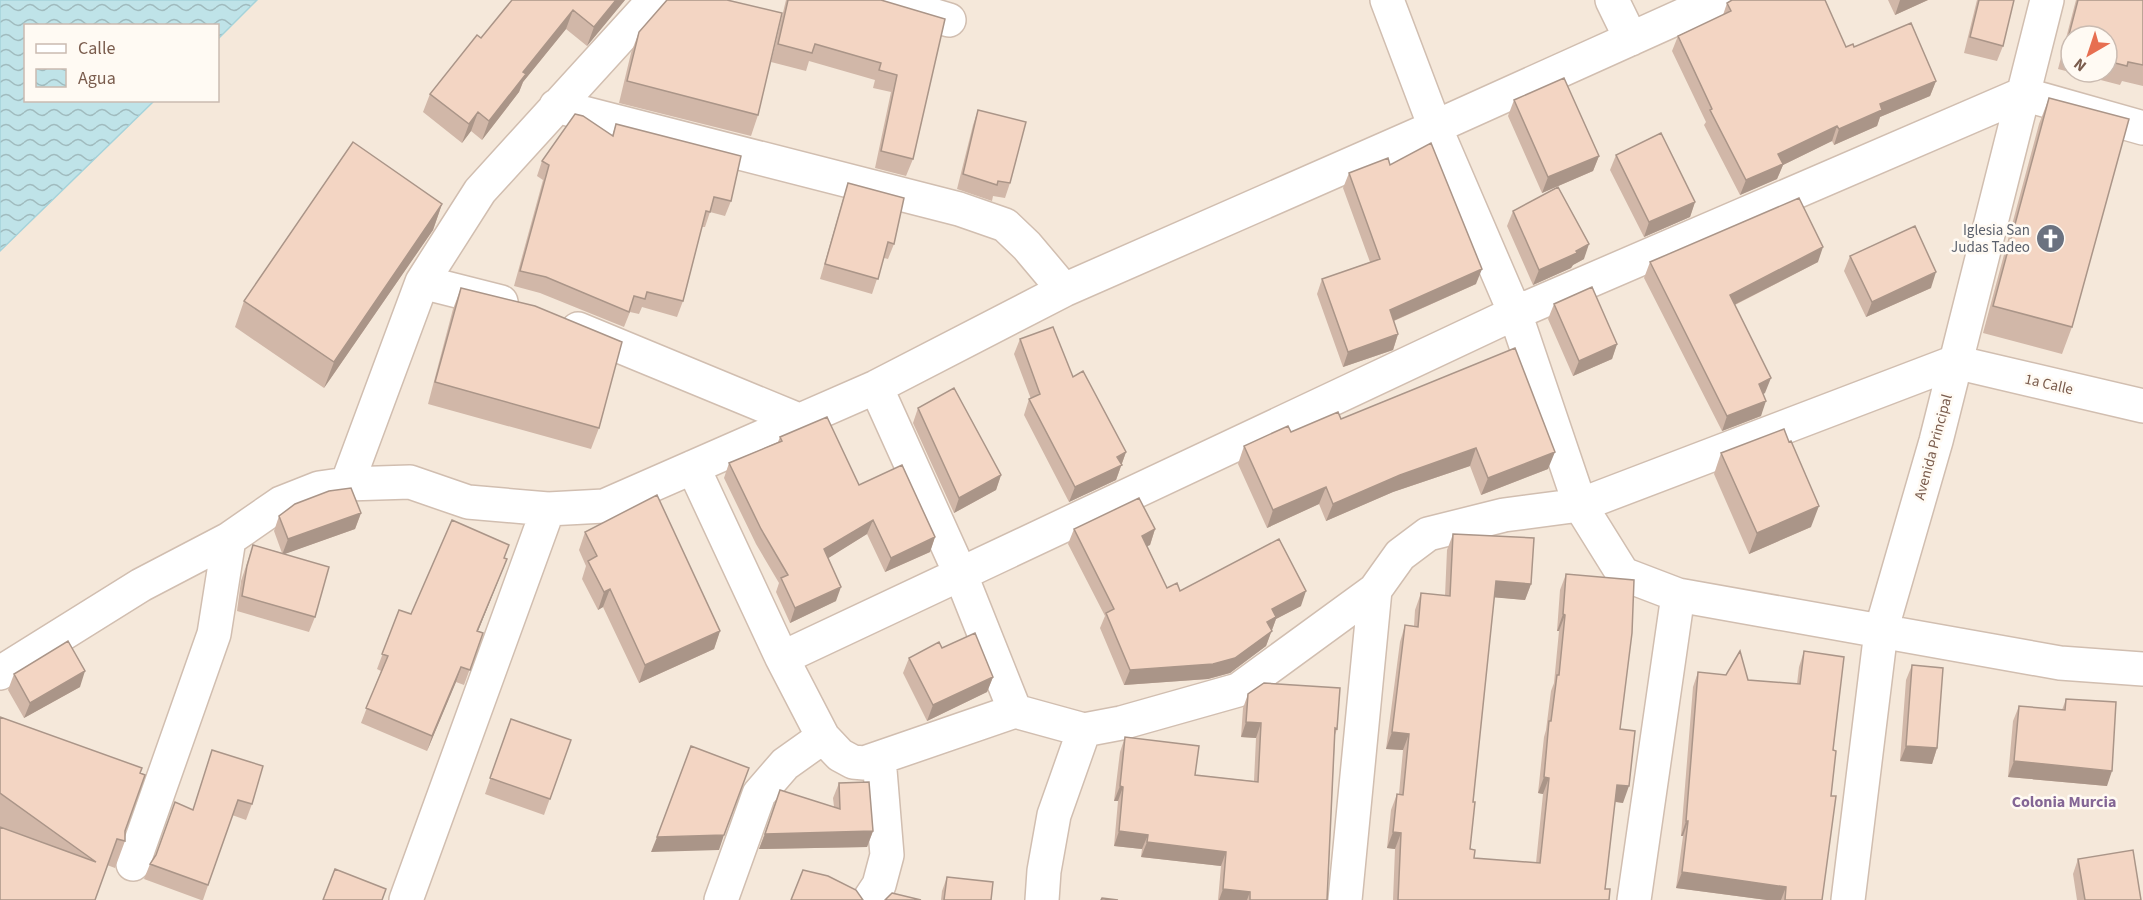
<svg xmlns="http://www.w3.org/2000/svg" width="2143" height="900" font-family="'Source Sans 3',sans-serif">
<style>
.residential{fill:#f5e8da;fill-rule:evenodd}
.water{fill:url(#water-waves);stroke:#a5d3da;stroke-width:1.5}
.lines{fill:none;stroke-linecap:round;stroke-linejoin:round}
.minor-casing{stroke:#d1beb0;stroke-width:36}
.minor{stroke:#fff;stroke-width:33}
.wall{fill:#d1b7a8;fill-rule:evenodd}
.shaded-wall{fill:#aa9588}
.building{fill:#f3d5c3;stroke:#aa9588;stroke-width:1.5}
.labels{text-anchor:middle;stroke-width:5;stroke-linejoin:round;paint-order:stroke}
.worship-label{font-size:15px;fill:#5b616d;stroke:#fffaf3;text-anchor:end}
.street-label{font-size:15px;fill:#7a5c4d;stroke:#fffaf3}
.neighbourhood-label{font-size:16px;font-weight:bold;fill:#846695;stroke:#fffaf3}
</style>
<defs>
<pattern id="water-waves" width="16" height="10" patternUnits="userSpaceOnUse" patternTransform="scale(1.5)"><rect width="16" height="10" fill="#bfe3e8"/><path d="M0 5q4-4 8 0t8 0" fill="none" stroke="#a0bbbe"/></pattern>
</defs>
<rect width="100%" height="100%" fill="#fdf6ec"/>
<!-- residential -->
<path class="residential" d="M0,0H2143V900H0ZM26,26H218V100H26ZM2071,36H2107V72H2071Z"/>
<!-- water -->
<path class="water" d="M0,0H257L218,39V26H26V100L154,101L0,251Z"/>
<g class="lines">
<defs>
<path id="minor" d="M881,0L949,20
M1387,0L1435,127L1515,313L1580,505L1623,574L1678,595L2060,663L2143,669
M1612,0L1631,39
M556,106L959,209L1005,225L1027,246L1064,290
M422,282L501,302
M578,329L801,421
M1955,362L2143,406
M876,387L960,573L1015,711
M693,467L782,658L823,737L840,755L853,762L864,763L1015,711L1084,730L1121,723L1238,690L1375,590L1400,555L1428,534L1504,515L1580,505L1955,362
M347,484L422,282L480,191L654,0
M782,658L1515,313L2023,94L2143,128
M0,673L141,585L229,539L281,503L319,488L347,484L410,482L468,502L548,509L604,506L876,387L1064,290L1435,127L1717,0
M133,864L214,634L229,539
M406,900L548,509
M721,900L759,794L785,764L823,737
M869,900L879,885L887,855L879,758
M1042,900L1044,871L1054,815L1084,730
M1345,900L1375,590
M1634,900L1678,595
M1848,900L1881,631L1936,441L2047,0"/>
</defs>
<!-- minor casing -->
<use href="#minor" class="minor-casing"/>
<!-- minor -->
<use href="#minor" class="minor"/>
</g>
<!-- wall -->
<path class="wall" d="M512,0H625L587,46L566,29L523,82L519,92L482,140L471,131L462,143L423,112L430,94L481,38Z
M786,0H881L945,19L913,159L906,176L875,168L891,92L873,88L875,80L809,61L806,71L771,62Z
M1888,0H1928L1895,15Z
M1977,0H2014L2003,46L1997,61L1964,53Z
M2076,0H2143V86L2122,81L2120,85L2058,69ZM2071,36H2107V72H2071Z
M1727,3L1846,47H1854L1936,81L1930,96L1880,117L1877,126L1834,145L1832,141L1783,165L1777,179L1740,195L1704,125L1706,122L1672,51L1678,36L1723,15Z
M639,32L758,115L751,136L619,103L631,53Z
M2049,98L2072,327L2062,354L1983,333L2039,124Z
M1514,100L1599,156L1593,171L1542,193L1508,116Z
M978,110L1010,183L1005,198L993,196L992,201L957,189L973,125Z
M616,124L731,201L725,216L710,212L705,227H702L683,301L677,317L642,307L639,314L630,312L624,327L540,293L514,286L543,180L537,176L542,161L612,136Z
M1616,155L1695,202L1690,217L1644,237L1610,170Z
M1390,165L1476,284L1394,321L1398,334L1393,350L1343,367L1317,294L1322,279L1370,262L1343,188L1349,173Z
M848,183L894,244L888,259L884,258L872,294L820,279L843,199Z
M442,204L433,230L324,388L235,327L244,301Z
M1513,211L1584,259L1573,265L1571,268L1533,285L1507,226Z
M1850,256L1931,288L1866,317L1844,271Z
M1650,262H1818L1735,305L1765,393L1763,394L1761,416L1722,431L1644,278Z
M461,288L599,428L591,449L428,404L453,309Z
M1554,304L1617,344L1612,359L1573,376L1548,319Z
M1020,339L1073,377L1126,452L1116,480L1069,502L1024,415L1029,399H1031L1014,354Z
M1515,348L1548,469L1481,495L1470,466L1393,492L1326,521L1319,504L1267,528L1238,464L1244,446L1291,432L1341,419Z
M918,408L1001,475L996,490L954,513L913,423Z
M780,437L859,485L935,537L930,552L885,572L867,534L828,558L836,601L790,623L776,592L779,583L756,544L724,478L729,463L778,442Z
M1721,453L1811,527L1749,554L1714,474Z
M361,513L355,529L284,554L315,617L309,632L237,611L241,581L253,545L282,553L274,531L279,516Z
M1074,529H1155L1150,545L1147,546L1167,588L1180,591L1301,606L1276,619L1266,646L1230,673L1208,679L1124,685L1100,628L1105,616L1068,544Z
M585,532L720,631L714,649L639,683L603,607L598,610L582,579L586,566L579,550Z
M1453,534L1531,584L1525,600L1494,597L1473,802L1470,849L1474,858L1536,863L1543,794L1538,793L1544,737L1546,730L1551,691L1554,683L1559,631H1557L1560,590L1566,574L1620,729L1623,803L1615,802L1605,889L1609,900H1393L1395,849L1387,848L1391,810L1397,794H1399L1403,750L1386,749L1400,642L1405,625L1414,626L1415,610L1421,593L1445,596L1447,550Z
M504,558L507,559L478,631L483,633L464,685L456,682L427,751L361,723L381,671L377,669L399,610L411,614Z
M942,648L993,677L987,692L927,721L903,673L909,658Z
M1804,651L1833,750L1831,796L1822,900H1767L1676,888L1683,836H1681L1693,687L1698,672L1748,680L1797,684L1799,667Z
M1912,665L1937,748L1932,764L1900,761L1906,680Z
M14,674L80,687L24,718L8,690Z
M1248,694L1337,729L1335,735L1327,900H1218L1221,866L1141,857L1142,849L1114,846L1118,801H1114L1120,752L1125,737L1195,775L1254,781L1256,738L1241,737L1243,708Z
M2066,699L2107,786L2008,777L2013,721L2019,706L2062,710Z
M0,717L125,831V841L115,868L107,865L95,900L0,827Z
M511,719L571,740L544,815L485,794Z
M212,750L252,804L246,820L232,815L203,900H201L144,879L150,864L193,810Z
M839,783L873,831L867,847L759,849L780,790L834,807L833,798Z
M2078,859L2141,900H2077L2073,874Z
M947,877L991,900H941L942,891Z"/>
<!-- shaded-wall -->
<path class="shaded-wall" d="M616,0H625L587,46L594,27Z
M1900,0H1928L1895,15Z
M573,10L566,29L523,82L519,92L482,140L489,121L523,72Z
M1936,81L1930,96L1880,117L1877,126L1834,145L1839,129L1880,104Z
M478,112L471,131L462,143L469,124Z
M1837,126L1832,141L1783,165L1777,179L1740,195L1746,180L1778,154Z
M1599,156L1593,171L1542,193L1548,177Z
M1695,202L1690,217L1644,237L1649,222Z
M442,204L433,230L324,388L334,362Z
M1589,244L1584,259L1573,265L1571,268L1533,285L1539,270Z
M1823,247L1818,262L1724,310L1730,295Z
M1482,269L1476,284L1384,325L1390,310Z
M1936,272L1931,288L1866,317L1872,302Z
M1398,334L1393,350L1343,367L1348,352Z
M1617,344L1612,359L1573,376L1579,361Z
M1771,378L1765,393L1753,399L1759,384Z
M1766,401L1761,416L1722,431L1727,416Z
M1476,448L1470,466L1393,492L1326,521L1333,504L1400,475Z
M1126,452L1116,480L1069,502L1075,487L1117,457Z
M1555,452L1548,469L1481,495L1488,478Z
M1001,475L996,490L954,513L959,498Z
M1326,487L1319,504L1267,528L1273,510Z
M1819,506L1811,527L1749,554L1757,533Z
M361,513L355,529L282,555L288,539Z
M873,520L867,534L819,564L824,549Z
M1155,529L1150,545L1137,551L1142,536Z
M935,537L930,552L885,572L891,558Z
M507,559L501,574L472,646L477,631Z
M1496,581L1531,584L1525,600L1490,597Z
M841,587L836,601L790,623L795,608Z
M610,589L603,607L598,610L604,592Z
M1306,591L1301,606L1276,619L1266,646L1230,673L1208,679L1124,685L1130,670L1262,637L1272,609Z
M1563,614L1565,615L1559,631H1557Z
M720,631L714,649L639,683L645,665Z
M461,667L456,682L427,751L432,736Z
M85,671L80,687L24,718L30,703Z
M993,677L987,692L927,721L933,705Z
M1246,722L1261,723L1256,738L1241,737Z
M1392,732L1409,734L1403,750L1386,749Z
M1906,746L1937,748L1932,764L1900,761Z
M2014,761L2112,771L2107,786L2008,777Z
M1544,777L1549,778L1543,794L1538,793Z
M1617,785L1629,786L1623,803L1611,801Z
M1120,786L1123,787L1118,801H1114Z
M1686,821H1688L1683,836H1681Z
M873,831L867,847L759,849L765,834Z
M1119,831L1148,835L1142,849L1114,846Z
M1393,832L1401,833L1395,849L1387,848Z
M724,835L719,850L651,852L657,837Z
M1147,842L1226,852L1221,866L1141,857Z
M1682,872L1786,887L1781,900H1767L1676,888Z
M1223,889L1250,892L1247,900H1219Z"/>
<!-- building -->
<path class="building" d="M512,0H616L594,27L573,10L523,72L526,74L489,121L478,112L469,124L430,94L477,35L481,38Z
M667,0H727L782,13L758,115L627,81L639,32Z
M788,0H881L945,19L913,159L881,151L897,75L879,70L881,63L815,44L812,53L778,44Z
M1732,0H1825L1846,47L1853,44L1854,47L1911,23L1936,81L1880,104L1882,110L1839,129L1837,126L1778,154L1783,164L1746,180L1710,110L1712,109L1678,36L1731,11L1727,3Z
M1979,0H2014L2003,46L1970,37Z
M2078,0H2143V65L2128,62L2127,66L2107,61V36H2071V52L2065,50Z
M1564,78L1599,156L1548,177L1514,100Z
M2049,98L2129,119L2072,327L1993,306Z
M978,110L1026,122L1010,183L998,181L997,185L963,174Z
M575,114L583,116L613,136L616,124L741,156L731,201L714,197L710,212L706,211L683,301L647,292L645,299L634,296L629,312L546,277L520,271L549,165L542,161Z
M1661,133L1695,202L1649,222L1616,155Z
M353,142L442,204L334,362L244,301Z
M1431,143L1482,269L1390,310L1398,334L1348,352L1322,279L1380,259L1349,173L1388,158L1390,165Z
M848,183L904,198L894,244L888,242L878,279L825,264Z
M1558,187L1589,244L1576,251L1577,253L1539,270L1513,211Z
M1799,198L1823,247L1730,295L1771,378L1759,384L1766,401L1727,416L1650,262Z
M1915,226L1936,272L1872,302L1850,256Z
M1592,287L1617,344L1579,361L1554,304Z
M461,288L535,306L622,342L599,428L435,382Z
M1053,327L1073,377L1083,371L1126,452L1117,457L1122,465L1075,487L1029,399L1040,394L1020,339Z
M1515,348L1555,452L1488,478L1476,448L1400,475L1333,504L1326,487L1273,510L1244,446L1288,426L1291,432L1338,412L1341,419Z
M954,388L1001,475L959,498L918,408Z
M827,417L859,485L902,465L935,537L891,558L873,520L824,549L841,587L795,608L781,578L788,575L761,529L729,463L782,441L780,437Z
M1784,429L1789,442L1791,441L1819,506L1757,533L1721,453Z
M351,488L361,513L288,539L279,516L295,504L329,491Z
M657,495L720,631L645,665L610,589L604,592L588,561L597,556L585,532Z
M1139,498L1155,529L1142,536L1167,588L1177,583L1180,591L1279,539L1306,591L1272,609L1276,617L1267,622L1272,631L1235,658L1213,664L1130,670L1106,613L1114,609L1074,529Z
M452,520L509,545L504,558L507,559L477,631L483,633L470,670L461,667L432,736L366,708L388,656L382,654L399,610L411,614Z
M1453,534L1534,538L1531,584L1496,581L1473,802H1475L1470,849L1475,850L1474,858L1540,863L1549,778L1544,777L1549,721H1551L1557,675H1559L1565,615L1563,614L1566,574L1634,580L1632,633L1620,729L1635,731L1629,786L1617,785L1605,889H1610L1609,900H1398L1401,833L1393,832L1397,794L1403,795L1409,734L1392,732L1405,625L1418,627L1421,593L1450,596Z
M253,545L329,567L315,617L242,596L247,566Z
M975,633L993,677L933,705L909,658L939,642L942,648Z
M68,641L85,671L30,703L14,674Z
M1740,651L1748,680L1800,684L1804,651L1844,657L1833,750L1836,751L1831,796H1836L1822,900H1785L1786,887L1682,872L1688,821H1686L1698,672L1726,675Z
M1912,665L1943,668L1937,748L1906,746Z
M1264,683L1340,688L1337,729L1335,728L1327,900H1250V892L1223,889L1226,852L1147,842L1148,835L1119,831L1123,787L1120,786L1125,737L1199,746L1195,775L1258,782L1261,723L1246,722L1248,694Z
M2066,699L2116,702L2112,771L2014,761L2019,706L2065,710Z
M0,717L142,768L140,773L145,775L125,831V841L117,839L95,900H0V827L96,862L0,793Z
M511,719L571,740L550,799L490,778Z
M691,746L749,768L724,835L657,837Z
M212,750L263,766L252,804L238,800L208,885L150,864L156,855L175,802L193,810Z
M869,782L873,831L765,834L780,790L840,809L839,783Z
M2133,850L2141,900H2085L2078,859Z
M335,869L386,889L382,900H323Z
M803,870L828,876L856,890L863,900H791Z
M947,877L993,882L991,900H944Z
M892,893L921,900H885Z
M1102,898L1118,900H1101Z"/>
<!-- icons -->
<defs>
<symbol id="church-disc" viewBox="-11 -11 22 22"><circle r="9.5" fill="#6b7280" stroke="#fffaf3"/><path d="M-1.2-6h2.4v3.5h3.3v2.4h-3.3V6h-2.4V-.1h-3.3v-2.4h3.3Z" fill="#fff"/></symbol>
</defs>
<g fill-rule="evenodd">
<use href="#church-disc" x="2034" y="222" width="33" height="33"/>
</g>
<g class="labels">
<!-- worship labels -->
<g class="worship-label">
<text x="2030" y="235">Iglesia San<tspan x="2030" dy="17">Judas Tadeo</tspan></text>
</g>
<!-- street labels -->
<g class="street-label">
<text transform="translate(2049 384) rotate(13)" y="5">1a Calle</text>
<text transform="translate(1933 447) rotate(-75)" y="5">Avenida Principal</text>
</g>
<!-- neighbourhood labels -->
<g class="neighbourhood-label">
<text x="2064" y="807">Colonia Murcia</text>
</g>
</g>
<!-- legend -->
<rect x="24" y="24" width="195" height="78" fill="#fffaf3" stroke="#cabbb1" stroke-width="1.5"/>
<rect x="36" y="44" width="30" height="9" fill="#ffffff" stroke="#cabbb1" stroke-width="1.5"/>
<text x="78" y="54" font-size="18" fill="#7a5c4d">Calle</text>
<rect x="36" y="69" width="30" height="18" fill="url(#water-waves)" stroke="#cabbb1" stroke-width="1.5"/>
<text x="78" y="84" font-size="18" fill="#7a5c4d">Agua</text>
<!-- north arrow -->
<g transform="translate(2089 54) rotate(219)"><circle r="28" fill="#fffaf3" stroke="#cabbb1" stroke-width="1.5"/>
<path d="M0-4.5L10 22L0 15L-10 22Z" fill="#e76f51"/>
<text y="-9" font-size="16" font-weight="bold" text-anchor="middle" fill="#7a5c4d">N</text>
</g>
</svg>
